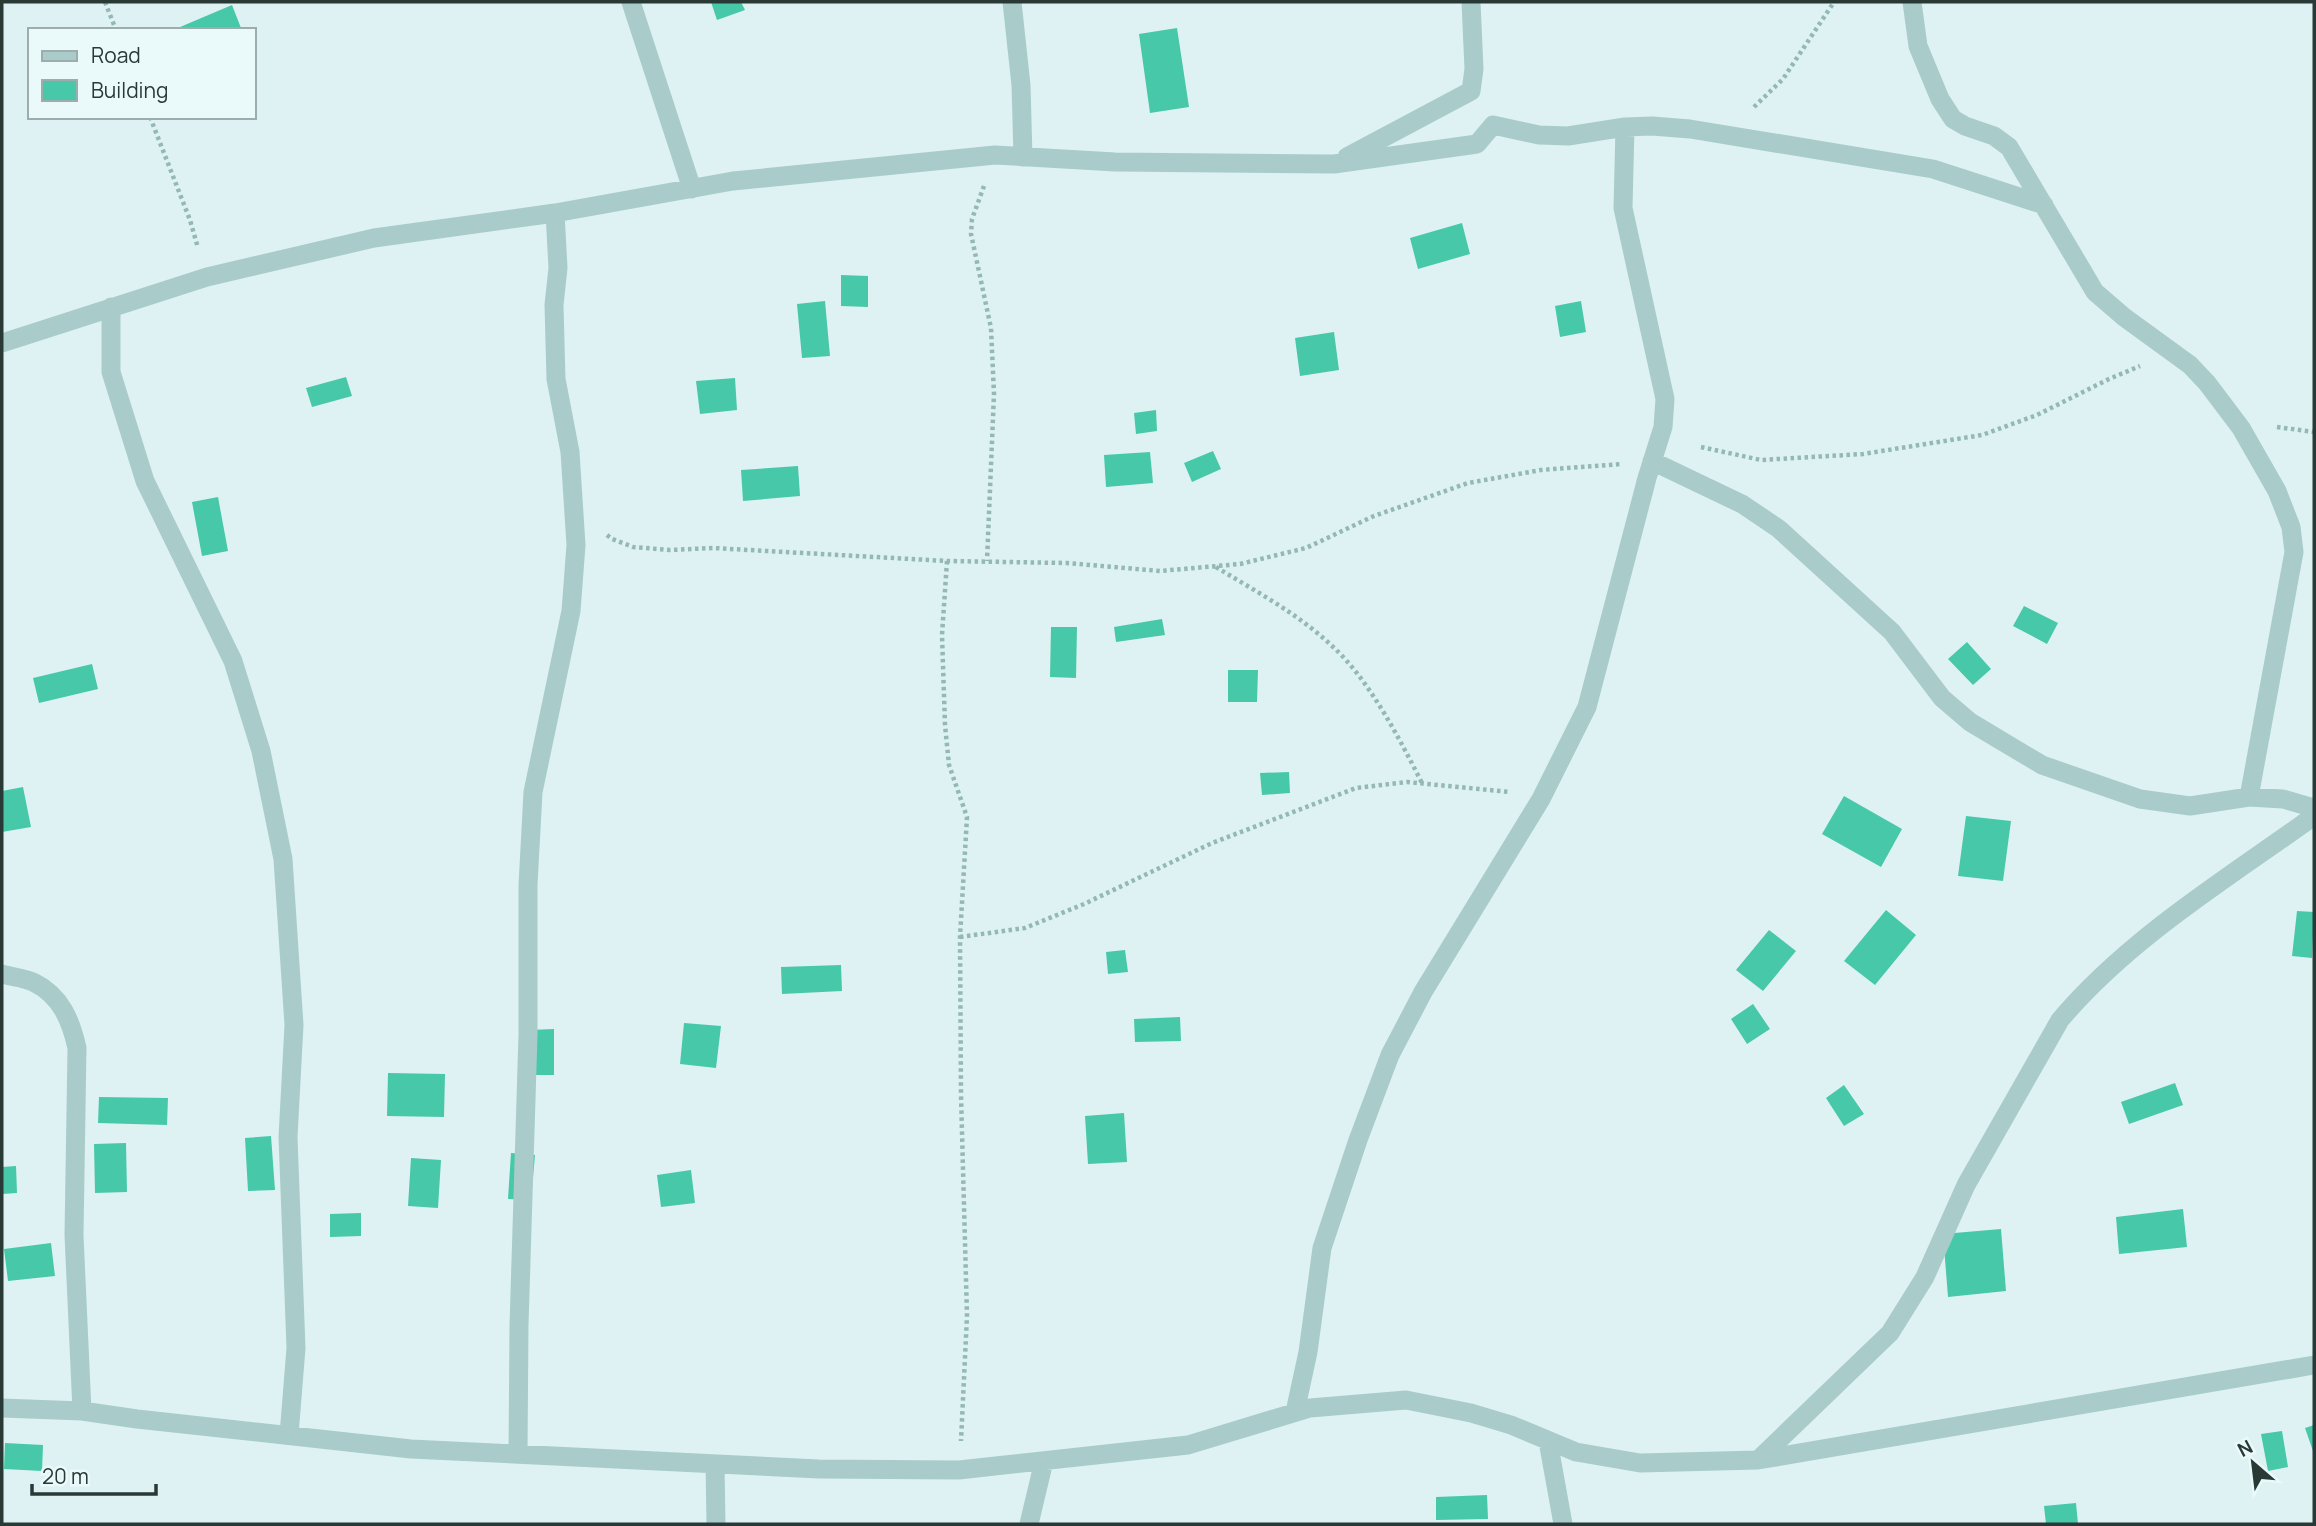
<svg xmlns="http://www.w3.org/2000/svg" width="2316" height="1526" font-family="Manrope,sans-serif">
<style>
.building{fill:#47c8a8}
.lines{fill:none;stroke-linecap:round;stroke-linejoin:round}
.path{stroke:#93b8b5;stroke-width:4.5;stroke-dasharray:3.5 3.5;stroke-linecap:butt}
.minor{stroke:#a9cccb;stroke-width:19}
</style>
<rect width="100%" height="100%" fill="#def2f3"/>
<!-- building -->
<path class="building" d="M711,2H741L745,10L717,20Z
M232,5L241,28L236,30H173Z
M1177,28L1189,107L1150,113L1139,34Z
M1462,223L1470,254L1418,269L1410,238Z
M841,275L868,276V307L841,306Z
M825,301L830,356L802,358L797,304Z
M1581,301L1586,332L1560,337L1555,306Z
M1334,332L1339,370L1300,376L1295,338Z
M346,377L352,396L312,407L306,388Z
M735,378L737,410L700,414L696,381Z
M1156,410L1157,431L1136,434L1134,413Z
M1213,451L1221,469L1192,482L1184,463Z
M1150,452L1153,483L1106,487L1104,455Z
M798,466L800,496L743,501L741,470Z
M218,497L228,551L202,556L192,502Z
M2024,606L2058,623L2047,644L2013,626Z
M1162,619L1165,635L1116,642L1114,627Z
M1051,627H1077L1076,678L1050,677Z
M1967,642L1991,669L1973,685L1948,659Z
M92,664L98,689L39,703L33,678Z
M1228,670H1258L1257,702H1228Z
M1289,772L1290,793L1262,795L1260,773Z
M23,787L31,827L2,832V791Z
M1844,796L1902,829L1881,867L1822,834Z
M1966,816L2011,821L2003,881L1958,876Z
M1886,910L1916,935L1875,985L1844,961Z
M2297,911L2314,912L2312,958L2292,956Z
M1769,930L1796,951L1763,991L1736,970Z
M1125,950L1128,972L1108,974L1106,952Z
M841,965L842,991L782,994L781,967Z
M1753,1004L1770,1029L1747,1044L1731,1019Z
M1180,1017L1181,1041L1135,1042L1134,1019Z
M684,1023L721,1026L716,1068L680,1064Z
M554,1029V1075H528L529,1030Z
M388,1073L445,1074L444,1117L387,1116Z
M2175,1083L2183,1105L2129,1124L2121,1102Z
M1844,1085L1864,1114L1844,1126L1826,1098Z
M99,1097L168,1098L167,1125L98,1123Z
M1124,1113L1127,1162L1088,1164L1085,1116Z
M271,1136L275,1190L248,1191L245,1138Z
M126,1143L127,1192L95,1193L94,1144Z
M511,1153L535,1155L531,1200L508,1199Z
M411,1158L441,1160L438,1208L408,1206Z
M16,1166L17,1193L2,1194V1167Z
M691,1170L695,1203L661,1207L657,1175Z
M2183,1209L2187,1247L2119,1254L2116,1217Z
M361,1213V1236L330,1237V1214Z
M2001,1229L2006,1291L1948,1297L1943,1234Z
M51,1243L55,1276L8,1281L4,1249Z
M2314,1425V1454L2305,1428Z
M2282,1431L2288,1467L2268,1471L2261,1434Z
M5,1443L43,1445L42,1471L4,1469Z
M1487,1495L1488,1519L1436,1520V1497Z
M2076,1503L2078,1524H2046L2044,1506Z"/>
<g class="lines">
<!-- path -->
<path class="path" d="M105,2L116,30
M1754,107L1783,79L1834,2
M150,117L190,220L198,248
M984,186L972,219L971,234L991,328L994,394L987,561
M2277,427L2314,432
M1701,447L1761,460L1863,454L1982,435L2037,415L2109,379L2140,366
M607,535L612,539L633,547L670,550L713,548L947,561L1067,563L1160,571L1240,564L1306,548L1374,516L1468,483L1541,470L1621,464
M947,561L942,635L945,725L949,765L967,817L960,937L961,1095L967,1316L961,1441
M1216,567C1255,591 1297,613 1331,645C1369,679 1399,738 1422,783
M960,937L1025,928L1084,904L1212,843L1356,788L1407,782L1510,792"/>
<!-- minor -->
<path class="minor" d="M631,2L692,189
M1012,2L1021,85L1023,157
M1912,2L1918,46L1940,99L1953,119L1965,126L1994,136L2009,147L2095,292L2124,317L2190,365L2207,383L2241,428L2277,491L2291,527L2294,552L2249,797
M1347,157L1471,91L1474,69L1471,2
M111,307V372L145,481L233,661L261,751L283,859L294,1025L288,1137L296,1348L289,1435
M2,343L207,277L374,238L555,213L733,181L995,155L1115,162L1334,164L1477,144L1493,125L1539,135L1568,136L1625,127L1652,126L1690,129L1933,169L2044,205
M1652,461L1742,504L1779,529L1892,632L1942,698L1970,722L2042,765L2140,799L2190,806L2249,797L2283,799L2314,808
M2,974C12,977 26,978 35,983C61,996 71,1021 77,1048L74,1235L82,1411
M2,1408L82,1411L137,1419L411,1449L819,1469L959,1470L1188,1445L1310,1408L1406,1400L1471,1413L1511,1425L1576,1452L1640,1463L1758,1460L2314,1365
M1295,1412L1308,1352L1322,1248L1358,1140L1390,1055L1423,992L1541,799L1587,707L1647,478L1663,427L1665,399L1623,208L1625,127
M1548,1441L1563,1524
M518,1454L519,1325L528,1035V885L533,792L571,611L576,545L570,452L556,379L554,305L558,268L555,213
M1758,1460L1890,1333L1925,1277L1966,1185L2060,1020C2129,938 2228,878 2314,816
M715,1464L716,1524
M1029,1524L1044,1461"/>
</g>
<!-- border -->
<rect width="2316" height="1526" fill="none" stroke="#293936" stroke-width="7"/>
<!-- legend -->
<rect x="28" y="28" width="228" height="91" fill="#eaf9fa" stroke="#9dacac" stroke-width="2"/>
<rect x="42" y="51" width="35" height="10" fill="#a9cccb" stroke="#9dacac" stroke-width="2"/>
<text x="91" y="63" font-size="21" fill="#293936">Road</text>
<rect x="42" y="80" width="35" height="21" fill="#47c8a8" stroke="#9dacac" stroke-width="2"/>
<text x="91" y="98" font-size="21" fill="#293936">Building</text>
<!-- north arrow -->
<g transform="translate(2253 1463) rotate(332)" stroke="#eaf9fa" stroke-width="5" paint-order="stroke">
<path d="M0-5L12 26L0 18L-12 26Z" fill="#293936"/>
<text y="-10" font-size="19" font-weight="bold" text-anchor="middle" fill="#293936">N</text>
</g>
<!-- scale -->
<path d="M32 1484v10h124v-10" fill="none" stroke="#293936" stroke-width="3.5"/>
<text x="42" y="1484" font-size="21" fill="#293936" stroke="#eaf9fa" stroke-width="5" paint-order="stroke">20 m</text>
</svg>
